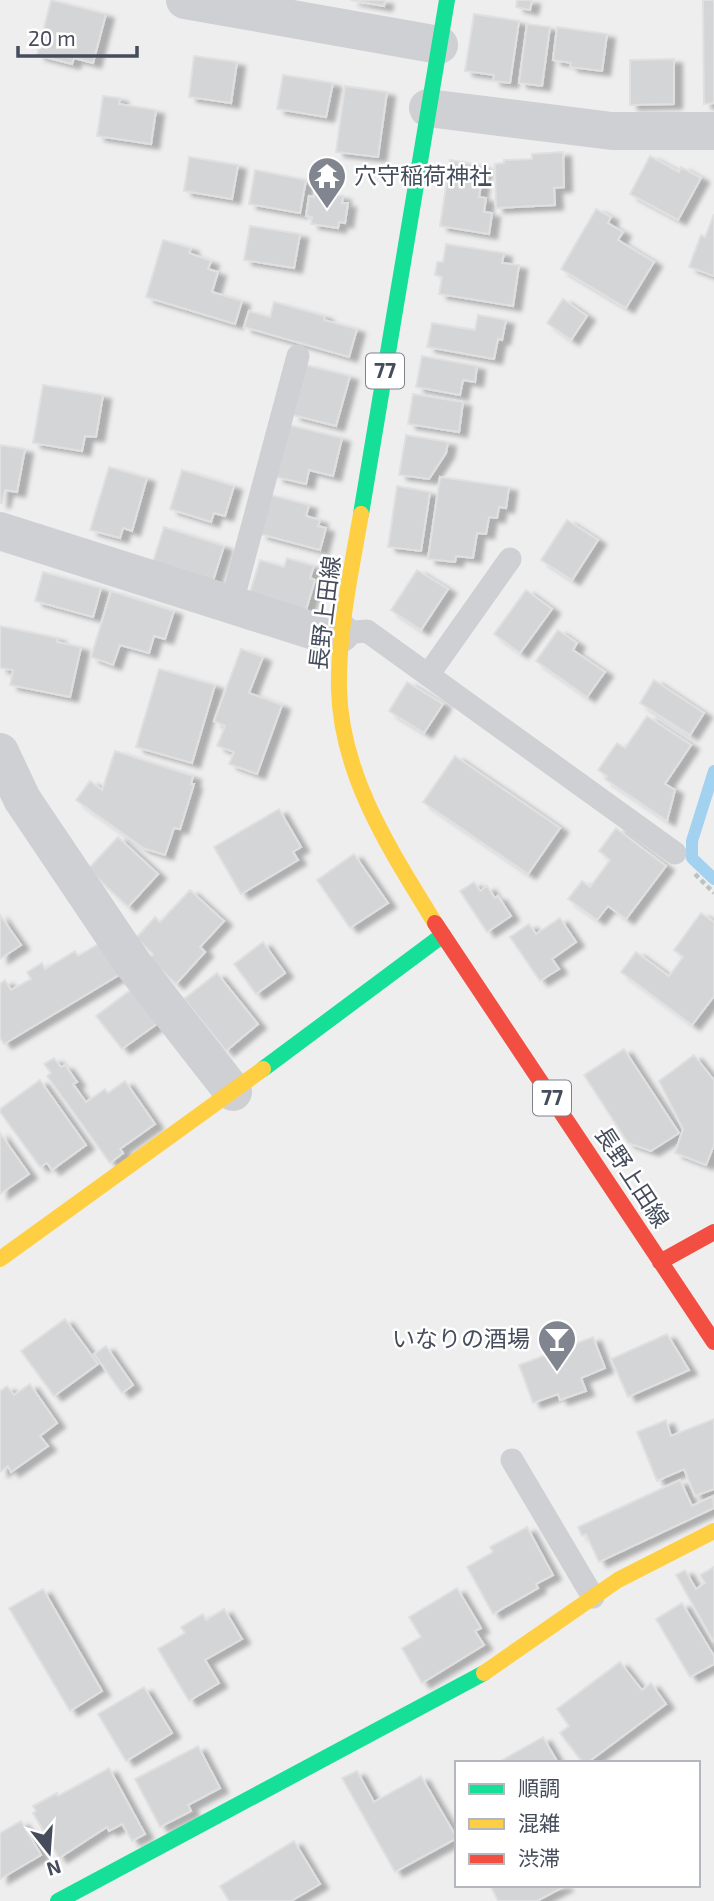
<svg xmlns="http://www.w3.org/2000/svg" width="714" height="1901" font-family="'Exo 2','Noto Sans JP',sans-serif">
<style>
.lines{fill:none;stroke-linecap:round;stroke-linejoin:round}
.stream{stroke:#a3d1f0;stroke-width:12}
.building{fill:#d4d5d7;stroke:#e0e0e1;stroke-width:2;filter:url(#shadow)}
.path{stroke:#b9c5c4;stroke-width:4.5;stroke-dasharray:5 3.5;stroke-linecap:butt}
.lane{stroke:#cfd0d4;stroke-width:23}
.street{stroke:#cfd0d4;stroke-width:38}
.fast{stroke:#16e098;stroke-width:16}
.slow{stroke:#ffcf43;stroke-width:16}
.jam{stroke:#f24e42;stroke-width:16}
.labels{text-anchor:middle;stroke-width:5;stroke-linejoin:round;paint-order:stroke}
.shield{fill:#fff;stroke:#7d828d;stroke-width:2}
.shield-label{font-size:21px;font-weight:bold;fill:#454c5c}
.poi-label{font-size:23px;fill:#454c5c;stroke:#fff;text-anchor:start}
.street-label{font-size:23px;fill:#454c5c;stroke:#fff}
</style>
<defs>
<filter id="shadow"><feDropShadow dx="8" dy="4.5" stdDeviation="2" flood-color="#0004"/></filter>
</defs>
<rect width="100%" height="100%" fill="#efeeee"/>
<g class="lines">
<!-- stream -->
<path class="stream" d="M714,771L692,841V858L714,879"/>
</g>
<!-- building -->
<path class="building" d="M51,0L106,14L93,63L74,58L72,64L37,55Z
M350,0H385L384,6Z
M517,0H532L530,10L516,7Z
M703,0H714V103L704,104Z
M474,14L519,21L510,83L493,81L494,75L465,71Z
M527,24L550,27L542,86L519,83Z
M557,27L607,34L602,71L570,67L571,63L553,60Z
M194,56L237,62L231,103L189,97Z
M674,59V104L630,105V60Z
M283,75L333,83L326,117L277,109Z
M345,86L387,92L378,157L336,152Z
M103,96L120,98L119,104L156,110L151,144L97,136Z
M563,152L564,187L554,188L555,205L496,208L495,164L504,163V160L532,159V154Z
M650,156L679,172L681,167L701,178L678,220L630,194Z
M189,157L238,165L232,199L184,191Z
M450,160L484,166L479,197L486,198L484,212L492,213L489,234L440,226Z
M255,170L306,180L300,213L249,204Z
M314,192L343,196L342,203H348L345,223L339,222L338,228L311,224L312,217L306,216L309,196L314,197Z
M596,209L611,217L608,223L623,232L618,240L654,262L626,308L561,269Z
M714,214V276L689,267L701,235L705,237Z
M250,226L300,234L294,268L244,260Z
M163,240L191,248L189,253L211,261L208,269L218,272L212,292L242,301L235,324L146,297Z
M446,244L504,253L502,263L519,265L513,306L439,294L442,277L435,275L437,262H443Z
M563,299L587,316L571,340L547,323Z
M274,302L325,316L324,320L357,329L349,357L244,327L249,311L270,317Z
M478,315L506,320L502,340L498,339L494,359L427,347L432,323L475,330Z
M422,356L477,366L475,382L463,380L460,395L416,387Z
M306,365L350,376L336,426L293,415Z
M43,385L103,395L96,437L85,436L82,451L33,443Z
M413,394L463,402L459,432L408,424Z
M289,425L342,438L333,476L309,470L306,484L276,477Z
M406,435L448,442L446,453L429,479L399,475Z
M0,445L25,449L17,492L5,490L2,503H0Z
M109,467L147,478L132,531L123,528L120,538L90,530Z
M182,470L234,486L225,516L214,513L211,522L170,509Z
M440,477L509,487L506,508L499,507L497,518L489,517L486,534L477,533L473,558L456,556L455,562L428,559Z
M397,486L430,492L421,551L388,547Z
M271,495L309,505L306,516L320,520L318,526L326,528L320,550L260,534Z
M567,520L598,540L572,580L541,560Z
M164,527L224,546L211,587L151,568Z
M287,558L314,566L310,578L315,580L306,610L250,592L260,560L284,567Z
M417,570L448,589L421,630L391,610Z
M43,572L101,588L93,617L35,601Z
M526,590L552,609L520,653L494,634Z
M111,591L174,611L165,639L154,636L149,653L120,645L113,665L91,657Z
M0,626L58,638L57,642L81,647L70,697L10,685L13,670L0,668Z
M558,630L577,643L573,650L605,672L587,697L536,661Z
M241,649L263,657L249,693L282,705L257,774L229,764L234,752L217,746L225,726L214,721Z
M159,669L215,685L192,763L136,747Z
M654,680L704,713L690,735L640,703Z
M407,682L443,704L424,733L389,711Z
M647,716L691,745L665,784L675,790L667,821L605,779L607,776L598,770L617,743L625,748Z
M115,751L193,776L191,784H194L180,829L174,828L165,855L143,848L76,800L90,781L102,790Z
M455,756L560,828L528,874L423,802Z
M279,809L301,847L293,852L298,860L241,894L214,847Z
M616,828L666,866L626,919L608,906L597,920L568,899L582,881L590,887L610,860L599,851Z
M118,837L158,874L128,907L88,869Z
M354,854L388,903L350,928L317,880Z
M474,882L480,891L487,886L495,898L498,896L511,916L487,932L460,891Z
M190,890L224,921L200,947L205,952L176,984L149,959L153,954L136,938L155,917L160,922Z
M701,913L714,922V996L692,1025L621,972L636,952L669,976L683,957L674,950Z
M0,915L21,945L0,959Z
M560,918L576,942L552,959L559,969L540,981L510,937L529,924L536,934Z
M263,942L285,973L256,994L234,964Z
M100,943L119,975L4,1044L0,1038V984L5,980L11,990L31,979L27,972L42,963L45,969L75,951L78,956Z
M217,973L258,1024L226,1051L184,999Z
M132,989L158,1023L122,1049L96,1016Z
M624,1049L679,1133L651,1151L628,1143L584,1075Z
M694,1055L714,1080V1145L706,1165L675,1153L683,1129L659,1081Z
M54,1058L61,1067L65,1065L77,1082L73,1084L86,1102L105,1089L108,1093L125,1081L155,1124L120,1149L123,1153L110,1163L47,1076L51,1073L44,1064Z
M40,1080L86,1145L52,1170L47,1163L40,1167L0,1112V1109Z
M0,1133L29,1174L0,1194Z
M65,1319L98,1364L54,1396L21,1351Z
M667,1334L689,1370L628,1397L611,1359Z
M593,1337L605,1368L581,1378L586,1391L560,1400L558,1394L533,1403L519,1365Z
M106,1346L133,1385L122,1393L94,1354Z
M30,1384L57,1423L40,1436L48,1446L11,1472L8,1466L0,1472V1391L7,1386L14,1395Z
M714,1419V1489L695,1496L684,1469L657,1481L637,1432L666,1420L671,1436Z
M680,1480L692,1506L713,1496L714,1508L599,1562L586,1534L582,1536L578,1527Z
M527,1527L553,1575L536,1584L538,1588L493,1614L467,1567L493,1552L490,1547Z
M714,1567V1641H713L676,1575L685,1570L696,1589L705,1583L700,1575Z
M457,1588L481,1628L475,1631L484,1645L422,1683L402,1648L421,1637L409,1617Z
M43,1589L102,1691L70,1711L9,1608Z
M682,1603L714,1656V1664L690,1677L656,1619Z
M224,1609L242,1639L205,1660L219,1683L189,1701L158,1649L185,1633L181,1627L203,1614L206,1620Z
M620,1662L642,1690L651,1683L666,1704L587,1763H583L560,1733L569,1726L557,1709Z
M144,1687L172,1733L126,1761L98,1714Z
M543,1737L558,1763H497Z
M198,1746L220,1788L188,1805L191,1811L160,1827L135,1779Z
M109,1768L145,1834L132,1841L122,1824L109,1831L107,1827L59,1858L33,1813L36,1811L33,1806L57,1793L58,1796Z
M357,1771L374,1802L421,1776L457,1838L395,1872L342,1778Z
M21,1821L41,1855L0,1879V1833Z
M294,1841L320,1884L291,1901H229L220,1886Z
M490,1885H564L565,1886L537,1901H498Z"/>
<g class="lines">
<!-- path -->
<path class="path" d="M695,874L714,893"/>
<!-- lane -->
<path class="lane" d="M231,606L298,356
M341,633L367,631L675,853
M428,675L510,559
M512,1460L593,1597"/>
<!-- street -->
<path class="street" d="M185,0L439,45
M428,108L612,131H714
M0,531L314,631L341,633
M0,752L22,799L133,964L233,1092"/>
<!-- fast -->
<path class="fast" d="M361,514L447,0
M263,1069L443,935
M58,1901L484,1673"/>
<!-- slow -->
<path class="slow" d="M361,514C351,572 338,630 339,689C341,776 391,851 435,923
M0,1259L263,1069
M484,1673L618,1580L714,1531"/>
<!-- jam -->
<path class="jam" d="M435,923L714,1342
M660,1262L714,1232"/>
</g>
<!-- icons -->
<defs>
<symbol id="temple-pin" viewBox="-11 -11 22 30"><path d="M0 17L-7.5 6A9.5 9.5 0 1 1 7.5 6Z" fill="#80858f" stroke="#fff"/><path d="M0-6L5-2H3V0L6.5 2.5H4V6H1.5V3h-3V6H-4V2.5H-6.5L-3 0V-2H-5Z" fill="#fff"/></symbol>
<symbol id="bar-pin" viewBox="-11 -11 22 30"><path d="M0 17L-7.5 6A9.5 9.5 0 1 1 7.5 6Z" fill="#80858f" stroke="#fff"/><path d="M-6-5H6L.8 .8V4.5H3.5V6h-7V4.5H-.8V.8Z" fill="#fff"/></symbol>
</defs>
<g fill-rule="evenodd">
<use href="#temple-pin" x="305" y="154" width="44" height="60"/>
<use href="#bar-pin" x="535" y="1317" width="44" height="60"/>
</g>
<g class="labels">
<!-- shield labels -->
<g class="shield">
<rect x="366" y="353.5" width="38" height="35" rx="5"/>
<rect x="533" y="1080.5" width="38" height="35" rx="5"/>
</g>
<g class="shield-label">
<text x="385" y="378">77</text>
<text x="552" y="1105">77</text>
</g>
<!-- poi labels -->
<g class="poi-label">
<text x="354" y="184">穴守稲荷神社</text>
<text x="530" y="1347" text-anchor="end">いなりの酒場</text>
</g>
<!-- street labels -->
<g class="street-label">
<text transform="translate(325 613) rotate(-83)" y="8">長野上田線</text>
<text transform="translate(632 1177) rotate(57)" y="8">長野上田線</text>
</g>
</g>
<!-- legend -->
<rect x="455" y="1761" width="245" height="126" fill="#ffffff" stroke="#b5b7be" stroke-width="2"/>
<rect x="469" y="1784" width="35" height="10" fill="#16e098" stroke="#b5b7be" stroke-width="2"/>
<text x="518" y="1796" font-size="21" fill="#454c5c">順調</text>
<rect x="469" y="1819" width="35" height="10" fill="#ffcf43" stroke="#b5b7be" stroke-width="2"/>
<text x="518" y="1831" font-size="21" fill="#454c5c">混雑</text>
<rect x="469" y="1854" width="35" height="10" fill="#f24e42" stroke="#b5b7be" stroke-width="2"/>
<text x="518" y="1866" font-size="21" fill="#454c5c">渋滞</text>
<!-- north arrow -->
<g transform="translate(49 1852) rotate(163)" stroke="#ffffff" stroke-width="5" paint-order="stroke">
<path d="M0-5L12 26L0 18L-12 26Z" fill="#454c5c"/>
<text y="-10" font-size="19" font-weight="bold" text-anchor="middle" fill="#454c5c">N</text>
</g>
<!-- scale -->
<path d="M18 46v10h119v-10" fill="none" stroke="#454c5c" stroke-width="3.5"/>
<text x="28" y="46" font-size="21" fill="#454c5c" stroke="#ffffff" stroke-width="5" paint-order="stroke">20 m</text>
</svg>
